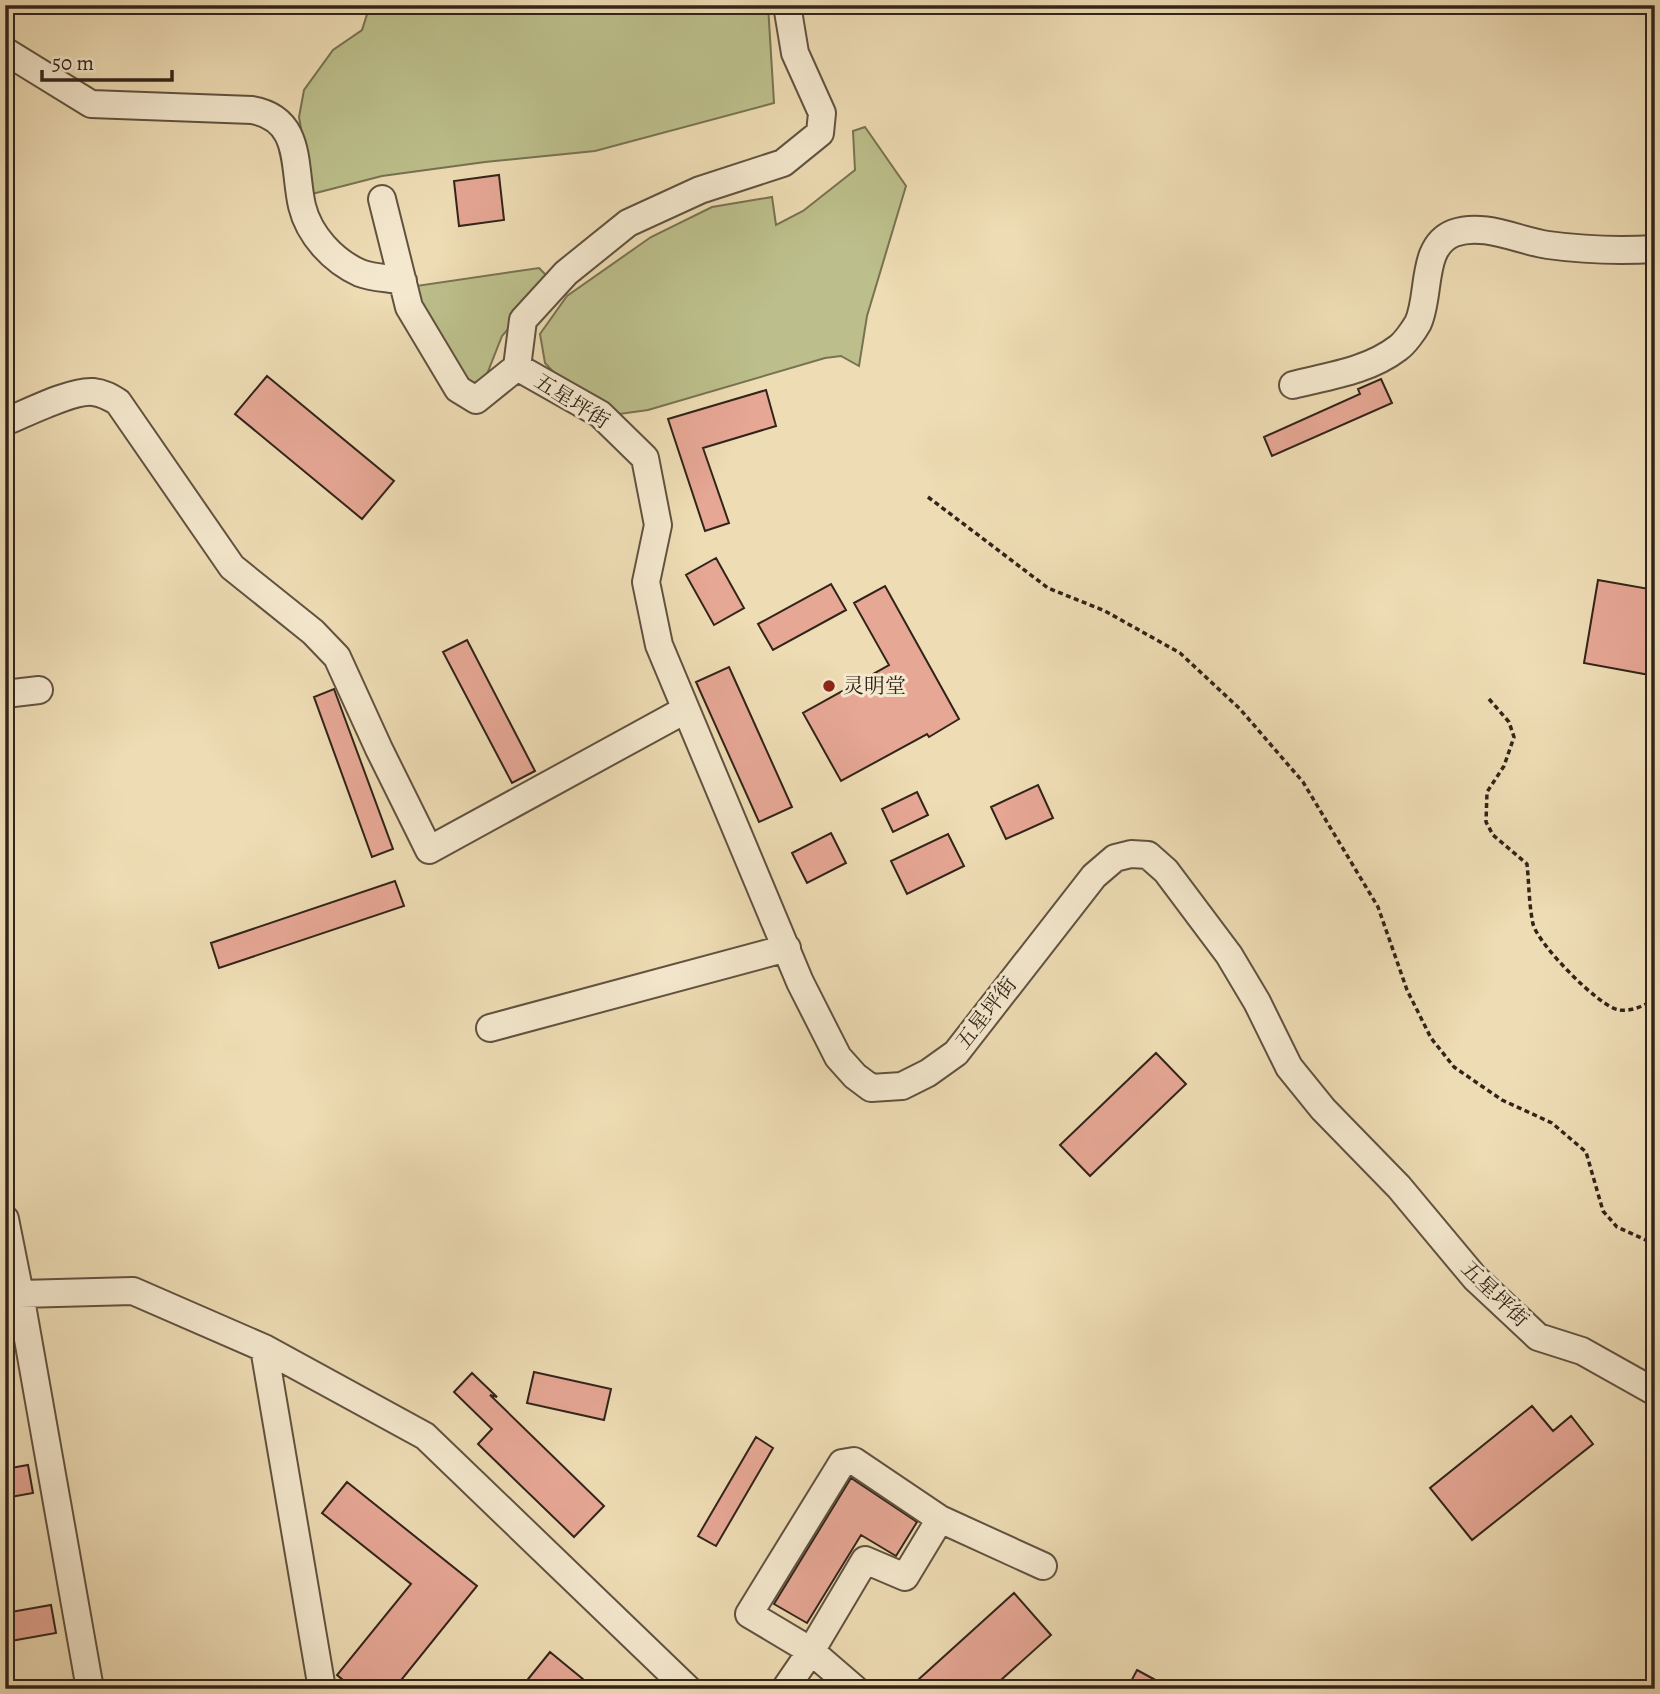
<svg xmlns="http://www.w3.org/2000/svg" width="1660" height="1694" font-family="Alegreya,'Noto Serif SC',serif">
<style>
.green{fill:#bcbf8b;stroke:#777252;stroke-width:2}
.building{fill:#e6a795;stroke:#32241a;stroke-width:2}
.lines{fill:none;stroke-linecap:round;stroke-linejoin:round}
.minor-casing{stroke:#615240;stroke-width:30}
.path{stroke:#32241a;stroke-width:3.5;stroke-dasharray:5 3.5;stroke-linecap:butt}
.minor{stroke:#f4e8ce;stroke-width:26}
.poi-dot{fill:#8f2418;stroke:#f4e8ce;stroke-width:2.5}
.labels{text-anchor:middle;stroke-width:6;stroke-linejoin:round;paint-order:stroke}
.street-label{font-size:21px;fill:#32241a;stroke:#f4e8ce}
.poi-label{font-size:21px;fill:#32241a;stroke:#f4e8ce;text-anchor:start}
</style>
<rect width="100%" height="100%" fill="#eedcb4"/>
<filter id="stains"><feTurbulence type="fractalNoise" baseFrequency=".00286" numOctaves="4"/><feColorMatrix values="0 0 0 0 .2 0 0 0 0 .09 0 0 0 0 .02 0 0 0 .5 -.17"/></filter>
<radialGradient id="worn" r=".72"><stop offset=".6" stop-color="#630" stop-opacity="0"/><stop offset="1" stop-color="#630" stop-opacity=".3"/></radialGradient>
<!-- green -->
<path class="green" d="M370,5H768L774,103L595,151L485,162L382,176L312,194L299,117L304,90L333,50L362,30Z
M865,127L906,186L867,316L859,366L841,356L825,358L648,410L612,415L562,381L545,363L540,334L567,296L651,237L712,207L772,197L776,225L803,211L855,170L853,131Z
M539,268L547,276L546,285L502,336L487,374L470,387L417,303L416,286Z"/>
<!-- building -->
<path class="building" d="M499,175L504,220L459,226L454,181Z
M267,376L394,481L362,519L235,414Z
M1381,379L1392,403L1272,456L1264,437L1360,394L1358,389Z
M766,390L776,426L703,448L729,523L705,531L668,419Z
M716,558L744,608L714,625L686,575Z
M1598,580L1655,590V676L1584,663Z
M831,584L846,610L773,650L758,624Z
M885,586L959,719L929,737L927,734L841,781L803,713L889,665L854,603Z
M467,640L535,771L512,783L443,652Z
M729,667L792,807L759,822L696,682Z
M334,689L393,849L372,857L314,697Z
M1038,785L1053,818L1006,839L991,807Z
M917,792L928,815L893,832L882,809Z
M831,833L846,863L807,883L792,853Z
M948,834L964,866L907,894L891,861Z
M395,881L404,906L219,968L211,943Z
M1156,1053L1186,1084L1090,1176L1060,1145Z
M534,1372L611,1389L604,1420L527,1403Z
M472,1373L497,1397L490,1395L604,1506L574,1537L478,1444L492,1429L454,1392Z
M1532,1406L1553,1431L1571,1416L1593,1444L1472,1540L1430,1488Z
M756,1437L773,1448L716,1546L698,1536Z
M28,1465L33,1493L5,1498V1469Z
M851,1478L917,1522L896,1556L861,1535L807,1623L774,1604Z
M347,1482L477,1586L394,1689H354L337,1675L411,1584L322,1513Z
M1014,1593L1051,1635L991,1689H908Z
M51,1605L56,1633L5,1642V1613Z
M550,1652L595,1689H520Z
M1137,1670L1172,1689H1127Z"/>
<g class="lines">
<defs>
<path id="minor" d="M5,51L91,104L252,110C303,119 293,167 302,206C309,235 333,261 360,273C373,278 389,278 403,281
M382,199L409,307L458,389L476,400L517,367L523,320L566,273L628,223L700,190L783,163L820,133L822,113L795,53L787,5
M517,367L600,414L645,458L658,525L646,582L659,645L800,982L838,1057L855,1076L871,1088L902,1086L928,1073L956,1053L1094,876L1115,858L1131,854L1148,855L1166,871L1229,955L1257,1002L1289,1067L1323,1109L1399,1187L1475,1278L1538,1337L1582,1351L1655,1392
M1293,385C1329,376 1368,371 1398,348C1405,343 1414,330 1418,323C1431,295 1420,246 1454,233C1484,222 1519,241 1548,245C1584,250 1619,251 1655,249
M5,422C27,413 72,390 93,392C103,393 110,397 118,402L232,567L313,632L337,657L379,749L429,850L685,710
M5,694L39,690
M490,1028L787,948
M5,1219L20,1294L133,1291L264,1348L425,1436L688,1689
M20,1294L90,1689
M264,1348L322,1689
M785,1689L811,1651L865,1560L905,1577L940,1519
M855,1689L811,1651L749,1614L842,1463L854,1461L940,1519L1043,1566"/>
</defs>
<!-- minor casing -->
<use href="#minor" class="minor-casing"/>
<!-- path -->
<path class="path" d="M928,497L1048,588L1105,611L1180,653L1240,709L1303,782L1378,907L1407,990L1431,1038L1454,1067L1502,1100L1552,1123L1586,1152L1603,1211L1617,1227L1655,1244
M1489,699L1509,722L1514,737L1504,766L1487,792L1486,822L1493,835L1527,864C1529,884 1529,905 1533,924C1538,944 1599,1007 1619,1010C1633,1012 1643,1005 1655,1000"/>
<!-- minor -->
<use href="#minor" class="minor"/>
</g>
<!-- markers -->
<circle class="poi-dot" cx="829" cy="686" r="7"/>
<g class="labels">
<!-- street labels -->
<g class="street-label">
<text transform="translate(572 401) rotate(32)" y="7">五星坪街</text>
<text transform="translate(986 1013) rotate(-52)" y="7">五星坪街</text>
<text transform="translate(1495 1294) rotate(44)" y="7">五星坪街</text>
</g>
<!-- poi labels -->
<g class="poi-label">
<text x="843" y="693">灵明堂</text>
</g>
</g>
<!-- margin -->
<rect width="1660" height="1694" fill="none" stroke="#eedcb4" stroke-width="28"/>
<rect x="7" y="7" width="1646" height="1680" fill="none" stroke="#32241a" stroke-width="3.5"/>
<rect x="14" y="14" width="1632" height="1666" fill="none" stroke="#32241a" stroke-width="2"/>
<!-- scale -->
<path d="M42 70v10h130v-10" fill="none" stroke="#32241a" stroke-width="3.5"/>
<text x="52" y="70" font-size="21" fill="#32241a" stroke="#f4e8ce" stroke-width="5" paint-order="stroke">50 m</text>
<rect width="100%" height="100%" filter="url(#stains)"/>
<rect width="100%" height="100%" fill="url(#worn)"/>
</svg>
